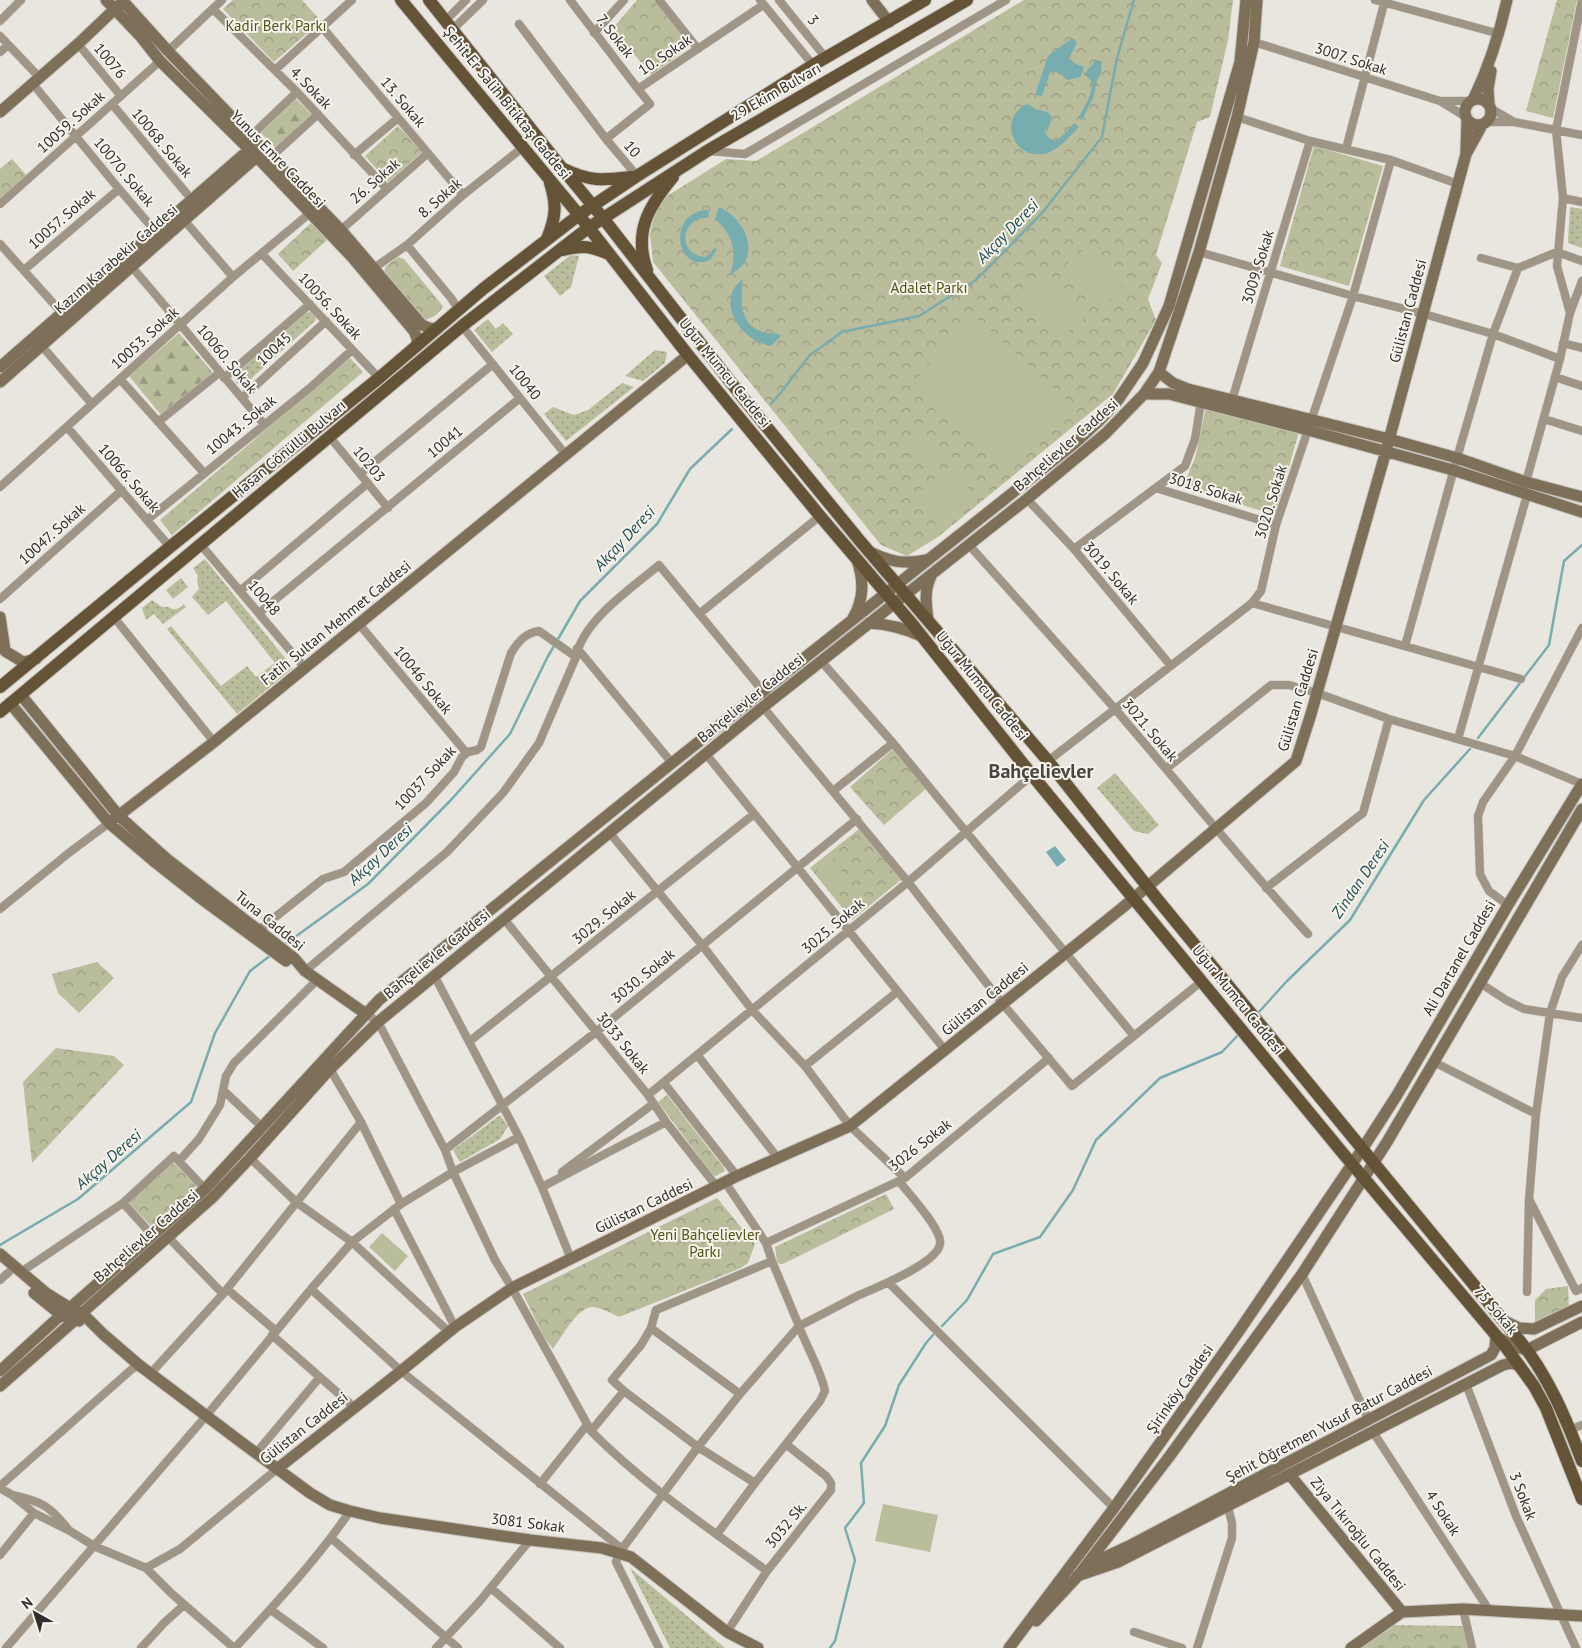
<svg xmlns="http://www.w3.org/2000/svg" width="1582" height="1648" font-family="'PT Sans',sans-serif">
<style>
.grass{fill:url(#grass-dots)}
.forest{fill:url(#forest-firs)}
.park{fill:url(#park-crowns)}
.pitch{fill:#babd9c}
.water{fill:#78adaf}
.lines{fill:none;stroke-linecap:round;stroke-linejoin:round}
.stream{stroke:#78adaf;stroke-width:2.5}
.street-casing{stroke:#c3c1bb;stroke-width:9}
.secondary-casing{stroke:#c3c1bb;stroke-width:13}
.primary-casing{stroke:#c3c1bb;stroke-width:14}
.street{stroke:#9f9586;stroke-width:8}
.secondary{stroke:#7d6f58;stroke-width:11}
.primary{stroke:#645337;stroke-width:12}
.labels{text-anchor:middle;stroke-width:4;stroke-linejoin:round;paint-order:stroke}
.street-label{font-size:15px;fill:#302f2d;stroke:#f6f3ed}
.park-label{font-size:15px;fill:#515411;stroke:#f6f3ed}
.water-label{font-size:16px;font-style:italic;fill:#1f4f51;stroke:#f6f3ed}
.district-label{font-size:20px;font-weight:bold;fill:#484641;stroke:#f6f3ed}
</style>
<defs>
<pattern id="grass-dots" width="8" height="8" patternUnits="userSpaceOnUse" patternTransform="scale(1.25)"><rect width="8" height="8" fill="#babd9c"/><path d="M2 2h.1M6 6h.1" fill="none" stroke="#989a80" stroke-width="1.8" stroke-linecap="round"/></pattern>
<pattern id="forest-firs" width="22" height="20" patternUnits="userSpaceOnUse" patternTransform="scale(1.25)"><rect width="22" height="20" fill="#babd9c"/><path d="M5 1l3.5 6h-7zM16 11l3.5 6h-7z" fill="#989a80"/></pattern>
<pattern id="park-crowns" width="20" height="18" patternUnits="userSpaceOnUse" patternTransform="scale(1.25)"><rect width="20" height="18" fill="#babd9c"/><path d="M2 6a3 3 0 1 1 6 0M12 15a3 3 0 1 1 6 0" fill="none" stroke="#989a80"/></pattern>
</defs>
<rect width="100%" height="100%" fill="#e8e6df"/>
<!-- grass -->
<path class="grass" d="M1570,207L1582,209V248L1568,243Z
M571,255L579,256L571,287L560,296L544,276Z
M311,312L315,315L316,320L244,385H240L236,383L234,375L305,313Z
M488,319L496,329L503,323L513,334L492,352L474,330Z
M655,350L667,352L665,363L643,381L625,376Z
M622,383L634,387L566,441L544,414L553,407L574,415L588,410Z
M205,559L293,668L237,714L167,629L171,626L221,686L247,666L256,677L275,663L226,601L208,615L192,597L199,589L197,581L198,576L193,568Z
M181,578L188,587L173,599L166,590Z
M152,600L162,607C173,605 172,615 184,604L186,607L163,624L154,614L146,620L142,608Z
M1115,773L1159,825L1148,834L1134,831L1097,788Z
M500,1115L508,1126L500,1139L460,1162L453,1150Z
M630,1568L725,1648H670Z"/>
<!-- forest -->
<path class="forest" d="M296,99L311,114L276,148L261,133Z
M179,333L213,373L162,416L129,376Z"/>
<!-- park -->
<path class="park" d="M233,0H302L321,21L274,62L223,9Z
M637,0H654L692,45L651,75L613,28Z
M1024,0H1233L1228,40L1210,117L1197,122L1156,255L1162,263L1148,299L1156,320L1113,394L938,537L907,556L881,545L653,262L650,234L655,213L667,196L726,159L756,161Z
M1557,0H1577L1553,118L1526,111Z
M398,126L422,152L388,182L365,156Z
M1314,146L1383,166L1349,286L1280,266Z
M12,159L27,176L0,199V169Z
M312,222L328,239L293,271L278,254Z
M398,257L404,259L443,306C439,315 433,317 425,320L383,275L386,266Z
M350,358L363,372L172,535L160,520Z
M1206,407L1299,432L1275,515L1177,485L1180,476L1187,477L1195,458Z
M893,749L927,788L884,825L850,787Z
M859,829L902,879L852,920L810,868Z
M97,962L114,978L79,1013L58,993L52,974Z
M56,1048L114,1056L124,1065L32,1163L23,1082Z
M667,1095L724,1168L725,1171L716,1176L713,1175L658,1102Z
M172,1161L196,1186L152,1227L128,1202Z
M886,1194L894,1209L785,1263L781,1264L777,1262L775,1247Z
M717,1198L755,1244L748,1263L741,1268L619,1317C611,1313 602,1308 593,1307C577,1307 562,1337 553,1349L544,1337L523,1294Z
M1568,1286L1569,1310L1535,1326V1300L1546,1289Z
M1393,1625L1463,1626L1468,1648H1360Z"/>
<!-- pitch -->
<path class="pitch" d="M1089,245L1123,288L1099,307L1065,265Z
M1051,275L1085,318L1058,340L1024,297Z
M974,316L1071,404L1012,467L916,379Z
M922,437L943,462L929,474L908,449Z
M950,466L978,500L945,527L917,493Z
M830,855L850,883L834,894L814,866Z
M382,1233L408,1256L395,1271L369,1247Z
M883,1504L938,1515L930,1552L875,1541Z"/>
<!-- water -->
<path class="water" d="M1071,39H1074L1077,42L1069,59L1072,62L1084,67L1080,77L1067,80L1061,74L1053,71L1050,73L1042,96L1035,95L1048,56Z
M1095,60L1102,61L1101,73L1097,80L1094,96L1082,120L1078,118C1083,110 1095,90 1091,81C1091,80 1086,76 1085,75L1088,68L1091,67Z
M1027,104C1030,105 1032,107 1034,108C1041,112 1048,109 1052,117L1049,127L1045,131C1047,137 1050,139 1055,141L1061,137L1074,123L1079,127C1070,136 1061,147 1050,152C1016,165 995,120 1027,104Z
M719,207C738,215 756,240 745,262C742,267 735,271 731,275L730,274C738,253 732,233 715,219Z
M709,210L708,218C680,217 677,255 705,257L710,254L714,248L717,249L710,260C676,275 665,211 709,210Z
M743,279C740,301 739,326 766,333C772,334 777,332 781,336L771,346C740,341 714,300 743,279Z
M1055,846L1066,860L1057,867L1046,852Z"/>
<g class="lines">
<!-- stream -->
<path class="stream" d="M771,404L778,396L810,355L842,332L919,316L976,280L1042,213L1102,137L1117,58L1134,0
M1478,738L1549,645L1564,561L1582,545
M284,945L368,884L450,801L510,734L547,658L580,601L657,524L690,469L732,429
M1258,1013L1287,981L1350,920L1424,800L1470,749
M0,1245L78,1199L191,1102L215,1033L250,971L271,955
M942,1326L967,1300L993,1254L1040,1237L1073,1190L1096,1140L1160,1078L1222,1052L1239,1034
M830,1648L835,1641L855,1560L845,1528L864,1503L861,1463L885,1426L899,1385L926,1343L933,1335"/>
<defs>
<path id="street" d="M570,0L638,89
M659,0L698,49
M760,0L813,65
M779,0L826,58
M1375,0L1500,34
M213,9L297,92L387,189
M0,21L21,0
M445,21L466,0
M519,24L606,139L650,104L638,89L763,5
M322,27L463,195
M453,29L483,0
M594,33L624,0
M0,36L40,78
M1254,42L1440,101L1466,117
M78,44L121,96
M168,51L222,0
M0,52L8,45
M275,70L352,0
M33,84L119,189L156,232
M1440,101H1471
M112,104L192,200
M1492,109L1514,122
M1237,117L1310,141L1391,160L1458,184
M1487,122H1514L1582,135
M251,136L297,92
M606,139L637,176
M1346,149L1385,0
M709,151L745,154L1006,0
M354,155L398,118
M271,157L318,114
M1563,198L1582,202
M0,204L160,61
M184,220L233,277
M341,230L428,153
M0,244L62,313
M407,245L451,298L459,310
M1199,252L1353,296L1424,314L1493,334L1560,359L1526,482
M262,254L379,378
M1481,258L1518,268
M131,266C176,318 219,372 264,424
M374,268L407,245L463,195L522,148
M24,270L119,189
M1570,313L1557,266L1563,198L1556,130L1582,0
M462,326L566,455
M1563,343L1582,348
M41,345L92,404
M1560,359L1570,313L1582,281
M1555,377L1582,386
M224,378L310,304
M120,379L204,473
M242,398L326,321
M1232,400L1310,141
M1544,419L1582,431
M158,422L219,373
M67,427L170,547
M329,436L388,508
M360,474L493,364
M0,487L233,277L310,213
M1156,488L1276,525
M1027,499L1074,549L1171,666
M147,520L311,387L352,350
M201,545L305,668
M969,545C1018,600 1067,654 1115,709C1180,784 1241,861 1308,934
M1074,549L1185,466L1195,439L1201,402
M240,591L368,483
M0,599L122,490
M1252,603L1521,679
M259,613L520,398
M699,614L820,516
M113,616L214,742
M359,624L464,750L468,752
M1405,646L1457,458L1493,334L1518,268L1557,252L1582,261
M577,648L672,763
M821,661L893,743L1134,1036
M763,707L908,882L1002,1003L1072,1086L1202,981
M1458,739L1527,495
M706,754L945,1050
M1048,761L1252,603L1261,591L1276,525L1353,296L1391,160
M1166,769L1271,685H1289L1317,693L1389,719L1515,756L1582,784
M833,791L893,743
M609,832L702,945L753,1011L805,1066L850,1126L905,1178
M1266,888L1363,813L1389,719
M1508,905L1489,891L1480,874L1478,816L1483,802L1515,756L1582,628
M0,909L70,852L109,823
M504,919L648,1095L666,1122L717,1187
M259,930L323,879L344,872L426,803L454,772L462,757L468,752L477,750L481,747L511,653C518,642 525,633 539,631L576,657
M305,971L447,852L503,793L539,743L576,657C583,620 632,588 659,565L771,701
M434,975L519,1137L542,1187L571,1259
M1480,983L1506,1000L1524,1009L1582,1018
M366,1014L378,1022L445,1150L453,1172L495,1260L512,1288L591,1431C643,1484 707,1527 767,1571
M470,1041L754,814
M698,1056L777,1157
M1434,1062L1536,1114
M805,1066L897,992
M330,1069L361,1122L401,1204
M664,1083L737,1176
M223,1090L262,1127
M648,1095L908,882L1032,775
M445,1150L596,1032L857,819
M250,1158L296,1202L352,1242L449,1332
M179,1161L199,1139L220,1105L226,1076L234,1063L317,980
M562,1172L653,1104
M542,1187L666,1122
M1530,1201L1576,1291L1582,1288
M123,1203L174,1156L205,1189
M394,1209L455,1327
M168,1237L223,1294
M766,1243L905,1178L1049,1058
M21,1272L123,1203L153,1236
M1302,1274L1369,1421
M0,1280L9,1272
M889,1283L1114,1508
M227,1289L276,1331
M311,1289L401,1371L622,1549
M1527,1292L1529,1200L1536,1114L1550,1013L1562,977L1582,945
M651,1328L740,1394
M272,1335L355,1408
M151,1373L223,1294L361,1122
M1466,1384L1516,1516L1576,1648
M624,1391L698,1447L755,1483
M1570,1430L1582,1425
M591,1431L624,1391L612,1380L641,1345L651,1328L656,1310L772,1261
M1373,1432L1489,1610
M256,1453L320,1377
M540,1484L587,1425
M0,1486L132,1369L139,1365
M0,1488L12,1495L34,1513L70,1531L94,1546L146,1568L171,1593L234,1648
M12,1495C41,1501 50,1506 68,1529
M717,1534L755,1483L820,1401L825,1391C820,1368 807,1348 799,1326C819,1316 838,1306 857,1296C875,1288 937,1264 940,1244C943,1230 908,1193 899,1181
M331,1538L458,1648
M0,1555L34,1513
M146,1568L180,1549L277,1469
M491,1588L560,1648
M1463,1609L1472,1648
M271,1610L323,1648
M727,1632L767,1571L831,1490V1483L826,1476L787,1445
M1134,1632L1182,1648
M6,1648L206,1416L311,1289L352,1242L401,1204L453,1172L519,1137
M141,1648L165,1622L184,1605
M235,1648C275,1604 316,1561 350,1511
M436,1648L479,1602L530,1540
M659,1648L616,1562L619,1553L698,1447L740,1394L799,1326L772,1261L766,1243L725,1182
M1197,1648L1232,1538V1523L1228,1507"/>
<path id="secondary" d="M106,0L141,37L160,61L256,156L352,257L414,331L417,338V346
M122,0L168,51L341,230L422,325L429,328L437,329
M872,0L889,22
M1465 112a13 13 0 1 1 26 0a13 13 0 1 1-26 0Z
M1473,100C1489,67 1499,36 1507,0
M1489,104L1488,89L1491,71
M0,112L78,44L119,5
M1466,152L1467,119
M0,367L250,149L256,147
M1159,372L1173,383L1188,389L1389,439L1457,458L1526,482L1582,497
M0,382L253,160L256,156L258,150
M1144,394H1169L1308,430L1453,470L1582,512
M868,551C888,561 903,565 925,560
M0,617L5,651L23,662L36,659
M853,618C864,599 864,581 857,560
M928,620C926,604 924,591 931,576
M869,623C888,624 904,628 921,636
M21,695L119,816L167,859L294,958L305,971L366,1014
M10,703L109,823L156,863L199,897L286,961
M109,823L214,742L688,355
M0,1254L46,1293L70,1308L205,1189L379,1000L672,763L996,506L1075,443L1100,420L1118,400L1143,363L1169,306L1240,62L1246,0
M1504,1321L1519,1328L1534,1329L1582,1306
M1501,1339L1514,1347L1527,1350L1582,1322
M0,1371L61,1315L34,1293
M0,1386L76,1319L79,1321
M277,1469L401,1371L455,1327L512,1288L737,1176L850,1126L1122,908L1296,761L1311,714L1386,451L1466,154L1482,125
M1290,1475L1402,1612
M1086,1566L1129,1546L1491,1355L1495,1348L1496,1335
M1077,1576L1118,1562L1503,1365L1512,1363L1520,1366
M1402,1612L1463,1609L1582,1616
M1036,1621L1077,1577L1169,1457L1302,1274L1387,1142L1582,809
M758,1648L727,1632L631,1557L602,1548L530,1540L380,1518L350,1511L330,1505L310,1493L241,1442L139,1365L103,1334L82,1313L70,1308L61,1315L76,1319L82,1313L212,1198L250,1158L330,1069L378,1022L763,707L1027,499L1105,434L1144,394L1159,372L1199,252L1237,117L1254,42L1257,0
M1009,1648L1114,1508L1239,1331L1363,1148L1397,1095L1508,905L1582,784
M1351,1648L1402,1612"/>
<path id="primary" d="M401,0L579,215L688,355L820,516L913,625L1032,775L1341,1151L1505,1346L1534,1386L1546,1408L1582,1499
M429,0L561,167L603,218L743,398L860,541L1048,761L1158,900L1520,1341C1548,1376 1566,1418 1582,1461
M564,169C590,182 604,180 632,177
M547,239C556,217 557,205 550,183
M563,250C583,245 590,246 609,254
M647,270C633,232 649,206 673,177
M0,687L170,547L379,378L483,289L579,215L637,176L813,65L925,0
M0,712L462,326L588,228L707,151L967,0"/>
</defs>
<!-- street casing -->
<use href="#street" class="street-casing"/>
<!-- secondary casing -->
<use href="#secondary" class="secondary-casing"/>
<!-- primary casing -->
<use href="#primary" class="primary-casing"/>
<!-- street -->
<use href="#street" class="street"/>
<!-- secondary -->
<use href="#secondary" class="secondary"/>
<!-- primary -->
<use href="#primary" class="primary"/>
</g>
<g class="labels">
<!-- street labels -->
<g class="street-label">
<text transform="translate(813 20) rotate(51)" y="5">3</text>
<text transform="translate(615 36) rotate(52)" y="5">7. Sokak</text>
<text transform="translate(665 55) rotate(-34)" y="5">10. Sokak</text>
<text transform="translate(1351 59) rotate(18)" y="5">3007. Sokak</text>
<text transform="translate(110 61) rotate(50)" y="5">10076</text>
<text transform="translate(311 88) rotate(46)" y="5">4. Sokak</text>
<text transform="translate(776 92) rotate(-30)" y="5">29 Ekim Bulvarı</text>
<text transform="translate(403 102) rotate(50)" y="5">13. Sokak</text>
<text transform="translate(507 103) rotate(51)" y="5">Şehit Er Salih Bitiktaş Caddesi</text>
<text transform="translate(71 122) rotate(-42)" y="5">10059. Sokak</text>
<text transform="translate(162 143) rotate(50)" y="5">10068. Sokak</text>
<text transform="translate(632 149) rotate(50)" y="5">10</text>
<text transform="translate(278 159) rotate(46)" y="5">Yunus Emre Caddesi</text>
<text transform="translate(124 172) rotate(50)" y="5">10070. Sokak</text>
<text transform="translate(375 181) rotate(-41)" y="5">26. Sokak</text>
<text transform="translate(440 198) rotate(-41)" y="5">8. Sokak</text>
<text transform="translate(62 219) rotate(-41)" y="5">10057. Sokak</text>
<text transform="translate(116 259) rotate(-41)" y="5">Kazım Karabekir Caddesi</text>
<text transform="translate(1258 267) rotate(-73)" y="5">3009. Sokak</text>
<text transform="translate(330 306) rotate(47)" y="5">10056. Sokak</text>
<text transform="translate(1408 311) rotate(-75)" y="5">Gülistan Caddesi</text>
<text transform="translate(145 338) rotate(-42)" y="5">10053. Sokak</text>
<text transform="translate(274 349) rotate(-43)" y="5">10045</text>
<text transform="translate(227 359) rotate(50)" y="5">10060. Sokak</text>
<text transform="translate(725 373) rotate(51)" y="5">Uğur Mumcu Caddesi</text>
<text transform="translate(525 382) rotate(51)" y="5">10040</text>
<text transform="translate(241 425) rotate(-39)" y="5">10043. Sokak</text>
<text transform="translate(445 442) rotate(-40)" y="5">10041</text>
<text transform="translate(1066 445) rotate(-41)" y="5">Bahçelievler Caddesi</text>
<text transform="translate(289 449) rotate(-40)" y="5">Hasan Gönüllü Bulvarı</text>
<text transform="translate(369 464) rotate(51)" y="5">10203</text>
<text transform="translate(129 478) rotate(49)" y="5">10066. Sokak</text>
<text transform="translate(1206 489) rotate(17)" y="5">3018. Sokak</text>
<text transform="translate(1271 502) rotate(-73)" y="5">3020. Sokak</text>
<text transform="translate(52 534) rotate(-42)" y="5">10047. Sokak</text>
<text transform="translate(1111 573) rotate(50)" y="5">3019. Sokak</text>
<text transform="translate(264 598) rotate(50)" y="5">10048</text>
<text transform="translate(336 623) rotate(-39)" y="5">Fatih Sultan Mehmet Caddesi</text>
<text transform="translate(423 680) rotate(51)" y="5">10046 Sokak</text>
<text transform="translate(982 686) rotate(51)" y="5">Uğur Mumcu Caddesi</text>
<text transform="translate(751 698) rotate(-39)" y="5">Bahçelievler Caddesi</text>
<text transform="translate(1298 700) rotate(-73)" y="5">Gülistan Caddesi</text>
<text transform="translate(1150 730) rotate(50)" y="5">3021. Sokak</text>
<text transform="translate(425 778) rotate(-47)" y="5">10037 Sokak</text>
<text transform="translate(604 917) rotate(-39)" y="5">3029. Sokak</text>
<text transform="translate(270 921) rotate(39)" y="5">Tuna Caddesi</text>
<text transform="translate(833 926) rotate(-40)" y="5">3025. Sokak</text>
<text transform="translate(437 954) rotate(-39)" y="5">Bahçelievler Caddesi</text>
<text transform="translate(1459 958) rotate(-60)" y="5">Ali Dartanel Caddesi</text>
<text transform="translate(643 976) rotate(-39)" y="5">3030. Sokak</text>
<text transform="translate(985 999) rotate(-39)" y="5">Gülistan Caddesi</text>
<text transform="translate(1238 1000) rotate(51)" y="5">Uğur Mumcu Caddesi</text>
<text transform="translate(623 1043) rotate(51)" y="5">3033 Sokak</text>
<text transform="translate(920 1145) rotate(-38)" y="5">3026 Sokak</text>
<text transform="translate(644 1206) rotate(-26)" y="5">Gülistan Caddesi</text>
<text transform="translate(146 1236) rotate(-41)" y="5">Bahçelievler Caddesi</text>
<text transform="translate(1496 1310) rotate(50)" y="5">75 Sokak</text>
<text transform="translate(1180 1389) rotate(-55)" y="5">Şirinköy Caddesi</text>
<text transform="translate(1329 1424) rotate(-28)" y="5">Şehit Öğretmen Yusuf Batur Caddesi</text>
<text transform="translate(304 1428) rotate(-38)" y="5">Gülistan Caddesi</text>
<text transform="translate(1523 1496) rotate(69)" y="5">3 Sokak</text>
<text transform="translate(1443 1513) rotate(57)" y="5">4 Sokak</text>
<text transform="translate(528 1523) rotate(7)" y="5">3081 Sokak</text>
<text transform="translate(786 1525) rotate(-51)" y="5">3032 Sk.</text>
<text transform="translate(1358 1534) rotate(51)" y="5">Ziya Tıkıroğlu Caddesi</text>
</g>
<!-- park labels -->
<g class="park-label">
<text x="276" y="31">Kadir Berk Parkı</text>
<text x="929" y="293">Adalet Parkı</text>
<text x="705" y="1240">Yeni Bahçelievler<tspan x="705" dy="17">Parkı</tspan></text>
</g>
<!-- water labels -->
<g class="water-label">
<text transform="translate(1007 231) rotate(-46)" y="6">Akçay Deresi</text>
<text transform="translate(624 538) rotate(-47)" y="6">Akçay Deresi</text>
<text transform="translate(380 854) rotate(-43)" y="6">Akçay Deresi</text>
<text transform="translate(1360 879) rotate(-56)" y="6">Zindan Deresi</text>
<text transform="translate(108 1159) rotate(-41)" y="6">Akçay Deresi</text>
</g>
<!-- district labels -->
<g class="district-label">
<text x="1041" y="778">Bahçelievler</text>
</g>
</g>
<!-- north arrow -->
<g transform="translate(35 1613) rotate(321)" stroke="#f6f3ed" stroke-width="4" paint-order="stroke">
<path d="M0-4L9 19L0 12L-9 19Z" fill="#302f2d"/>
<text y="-8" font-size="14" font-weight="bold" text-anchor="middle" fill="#302f2d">N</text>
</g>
</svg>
